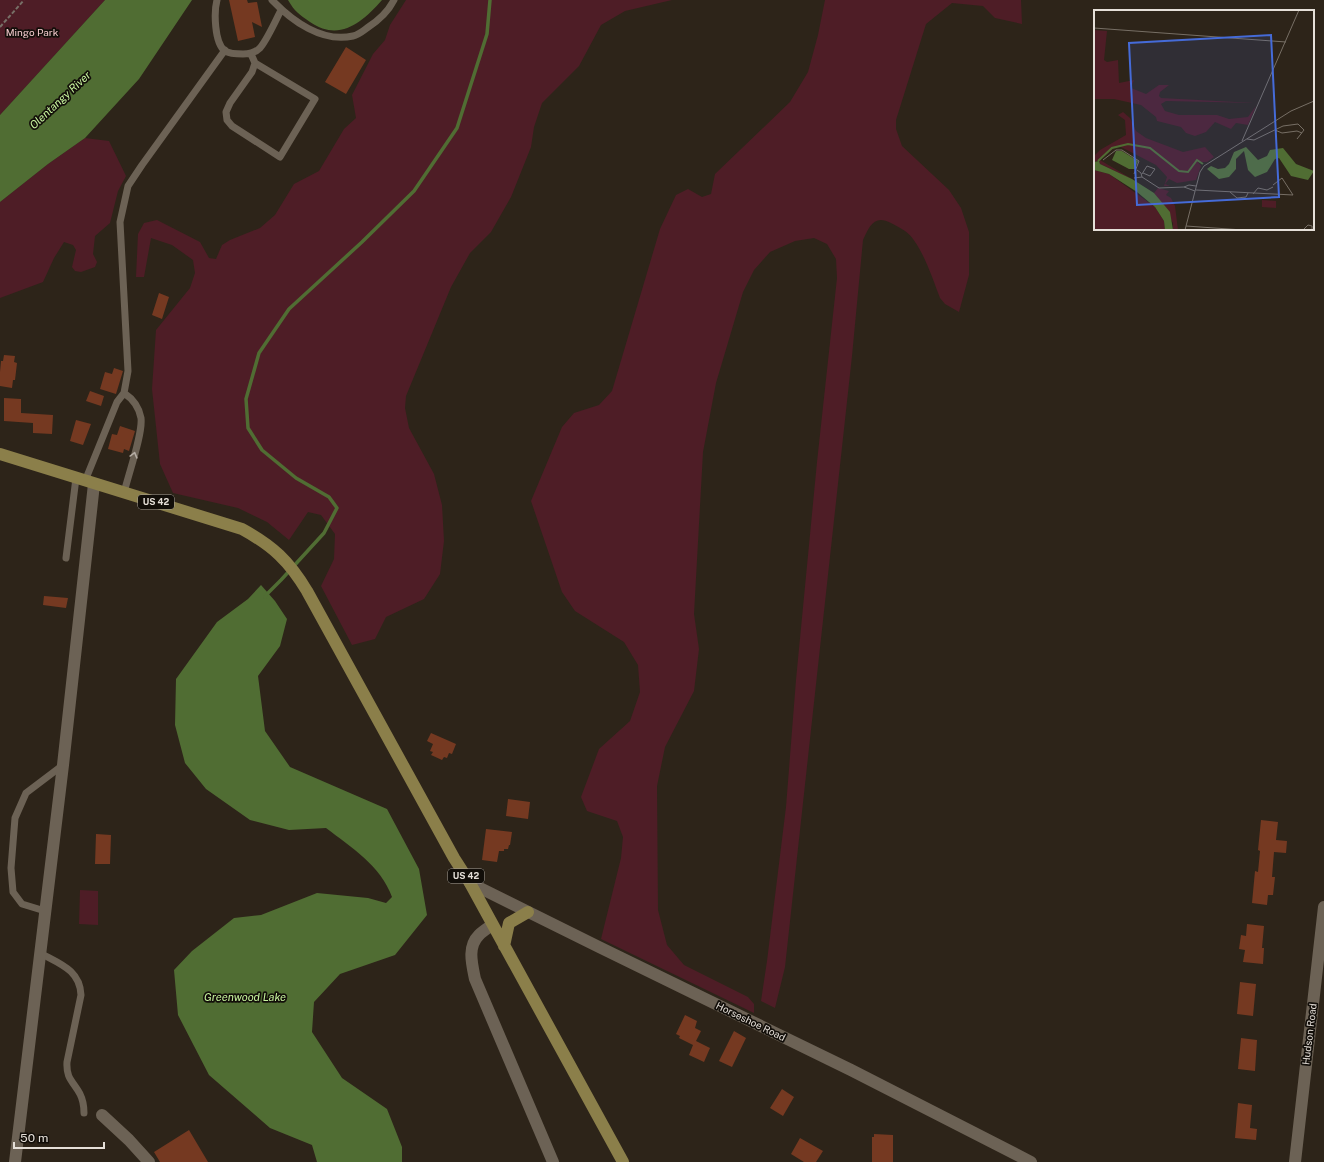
<svg xmlns="http://www.w3.org/2000/svg" width="1324" height="1162" font-family="'Public Sans',sans-serif">
<style>
.green{fill:#4e1d26}
.water{fill:#506d33}
.lines{fill:none;stroke-linecap:round;stroke-linejoin:round}
.stream{stroke:#506d33;stroke-width:3.5}
.building{fill:#753921}
.path{stroke:#787067;stroke-width:2;stroke-dasharray:4 2;stroke-linecap:butt}
.lane{stroke:#6c6255;stroke-width:7}
.street{stroke:#6c6255;stroke-width:12}
.secondary{stroke:#6c6255;stroke-width:12}
.primary{stroke:#8b7f4a;stroke-width:12}
.oneway{stroke:#b5ada4}
.labels{text-anchor:middle;stroke-width:3.5;stroke-linejoin:round;paint-order:stroke}
.shield{fill:#120e09;stroke:#a6a09a;stroke-width:1}
.shield-label{font-size:9px;font-weight:bold;fill:#e5dfd8}
.park-label{font-size:10px;fill:#f6cccf;stroke:#120e09}
.street-label{font-size:10px;fill:#e5dfd8;stroke:#120e09}
.water-label{font-size:11px;font-style:italic;fill:#c8f59f;stroke:#120e09}
.inset-river{fill:none;stroke:#506d33;stroke-width:2}
.inset-road{fill:none;stroke:#776f65;stroke-width:1}
.view{fill:#456bd8;fill-opacity:0.15;stroke:#456bd8;stroke-width:2}
.inset-edge{fill:none;stroke:#e5dfd8;stroke-width:2}
</style>
<rect width="100%" height="100%" fill="#2d2419"/>
<!-- green -->
<path class="green" d="M0,0H105L0,115Z
M406,0H672L625,11L601,25L579,66L542,103L534,127L531,147L511,197L491,232L470,253L451,287L406,396L405,408L409,428L434,474L442,505L444,541L440,574L424,599L386,617L375,639L352,645L321,586L334,559L335,534L321,515L308,512L289,540L267,522L238,508L173,493L160,464L152,389L156,330L190,288L195,273L193,260L172,245L151,238L144,277H136L138,234L144,223L157,220L200,242L209,258L216,259L222,245L230,240L260,228L275,215L294,184L319,171L344,129L356,118L352,95L373,54L385,40L390,25Z
M825,0H1021L1022,24L995,18L983,6L952,3L926,24L896,120V129L902,146L949,190L961,208L969,232V275L959,312L945,304L940,298C933,280 921,242 905,231C901,228 896,226 891,223C874,214 869,227 863,240L852,356L785,967L775,1008L761,1001L767,961L786,807L796,680L817,462L837,278L836,259L827,244L814,238L795,241L770,252L754,270L743,292L716,383L703,452L694,614L699,649L694,691L665,747L657,786L658,910L667,945L684,965L748,997L754,1004V1013L601,939L621,858L623,837L617,821L587,811L581,797L599,749L630,721L640,692L638,665L624,642L575,611L562,592L531,501L562,427L574,413L599,405L612,391L660,229L676,195L688,189L702,197L711,194L715,174L790,102L808,72L818,35Z
M85,138L109,141L126,176L118,191L110,223L95,236L93,254L97,262L95,267L81,272L75,271L72,267L76,250L73,245L64,242L54,258L43,282L0,298V202L48,164Z
M80,890L98,891V925L79,924Z"/>
<!-- water -->
<path class="water" d="M105,0H192L139,79L85,138L48,164L0,202V115Z
M288,0H382C362,23 339,42 310,22C299,14 295,12 288,0Z
M261,585L275,601L287,619L280,646L258,676L265,731L290,767L387,809L419,869L427,915L395,955L340,974L314,1002L312,1032L342,1078L387,1109L402,1147V1162H317L312,1145L270,1128L209,1075L178,1015L174,970L192,951L234,918L261,915L317,893L368,898L386,903L392,897C381,866 351,847 326,828L289,830L250,820L206,789L185,763L175,725L176,679L217,622L248,599Z"/>
<g class="lines">
<!-- stream -->
<path class="stream" d="M265,597L268,593L281,580L324,533L337,508L329,497L296,478L262,450L248,428L246,399L259,353L289,309L362,242L414,191L457,128L487,34L490,0"/>
</g>
<!-- building -->
<path class="building" d="M229,0H247L248,3L257,2L262,27L252,22L255,37L238,41Z
M346,47L366,60L346,94L325,82Z
M159,293L169,297L162,319L152,315Z
M4,355L15,356L14,362L17,363L15,380H13L12,388L0,386V372L1,361H3Z
M114,368L123,371L116,394L100,389L105,372L112,374Z
M90,391L104,396L101,406L86,401Z
M4,398L21,399V413L53,415L52,434L33,433V423L4,421Z
M76,420L91,424L83,445L70,441Z
M120,426L135,431L129,451L124,449L123,453L108,449L112,434L117,435Z
M44,596L68,598L66,608L43,605Z
M431,733L456,744L452,754L449,753L447,758L444,757L442,760L431,755L433,752L430,751L433,744L427,741Z
M508,799L530,802L528,819L506,816Z
M1261,820L1278,822L1276,840L1287,841L1286,853L1274,852L1272,877H1275L1273,895H1268L1267,905L1252,903L1255,871L1258,872L1260,851L1258,850Z
M486,829L512,832L510,845H509L508,849H504V851H499L497,862L482,860Z
M96,834L111,835L110,864H95Z
M1247,924L1264,926L1262,948H1264L1263,964L1243,962L1245,950L1239,949L1241,935L1246,936Z
M1240,982L1256,984L1253,1016L1237,1014Z
M685,1015L697,1021L695,1028L701,1031L696,1041L710,1048L704,1062L689,1055L693,1045L679,1038L680,1036L676,1034Z
M734,1031L746,1038L732,1067L719,1061Z
M1241,1038L1257,1040L1255,1071L1238,1069Z
M782,1089L794,1097L783,1116L770,1108Z
M1238,1103L1252,1105L1250,1128L1257,1129L1256,1140L1235,1138Z
M189,1130L208,1162H160L154,1152Z
M874,1134L893,1135V1162H872V1137H874Z
M800,1138L823,1151L816,1162H804L791,1154Z"/>
<g class="lines">
<!-- path -->
<path class="path" d="M0,27L24,0"/>
<!-- lane -->
<path class="lane" d="M217,0C214,11 214,43 225,51C230,54 238,54 243,54C250,54 255,53 260,48C267,40 276,20 281,10
M272,0C292,21 322,43 353,36C358,35 363,31 367,28C378,21 388,12 394,0
M251,54L255,63L315,99L280,157L232,126L227,120L226,112L230,103L252,72L255,63
M124,393L128,371L120,222L128,186L142,165L225,50
M85,481L117,402L124,393C133,399 139,407 141,418C143,434 128,475 124,493
M66,558L76,478
M45,911L22,904L13,892L11,868L15,818L26,793L63,765
M40,953C60,964 80,970 81,995L67,1062C66,1079 73,1081 80,1094C83,1100 84,1106 84,1113"/>
<!-- street -->
<path class="street" d="M492,925C488,928 483,931 479,935C467,947 472,964 475,979L553,1162
M102,1115L129,1140L149,1162
M15,1162L63,765L94,484
M1295,1162L1324,907"/>
<!-- secondary -->
<path class="secondary" d="M470,883L599,947L851,1070L1031,1162"/>
<!-- primary -->
<path class="primary" d="M0,454L242,529C273,546 289,561 307,591L454,858L470,883L623,1162
M504,946L509,923L528,912"/>
</g>
<!-- one-way arrows -->
<defs><path id="oneway-chevron" d="M-2-3.5L2.5 0L-2 3.5" fill="none" stroke-width="1.6" stroke-linecap="round" stroke-linejoin="round"/></defs>
<use class="oneway" href="#oneway-chevron" transform="translate(134 455) rotate(-75)"/>
<g class="labels">
<!-- shield labels -->
<g class="shield">
<rect x="138" y="495" width="36" height="14" rx="3"/>
<rect x="448" y="869" width="36" height="14" rx="3"/>
</g>
<g class="shield-label">
<text x="156" y="505">US 42</text>
<text x="466" y="879">US 42</text>
</g>
<!-- park labels -->
<g class="park-label">
<text x="32" y="36">Mingo Park</text>
</g>
<!-- street labels -->
<g class="street-label">
<text transform="translate(751 1021) rotate(26)" y="4">Horseshoe Road</text>
<text transform="translate(1309 1034) rotate(-83)" y="4">Hudson Road</text>
</g>
<!-- water labels -->
<g class="water-label">
<text transform="translate(60 100) rotate(-43)" y="4">Olentangy River</text>
<text x="245" y="1001">Greenwood Lake</text>
</g>
</g>
<!-- overview -->
<g transform="translate(1094 10)">
<rect width="220" height="220" fill="#2d2419"/>
<path d="M0,20L13,21L10,50L13,52L24,50L25,73L40,70L37,78L52,84L65,75H75L66,82L65,86L67,88L161,93L72,91L67,94L71,101L85,105H123L135,109L154,107L162,96L154,115L142,113L137,119L121,112L112,122L101,126L92,123L87,117L63,111L62,107L47,95L20,89H1ZM29,102L36,108L42,121L52,128L89,142L111,137L120,147L113,152H104L107,156L102,170L83,173L75,169L71,174L76,176H70L73,167L62,155L27,137H21L6,150L38,169L6,154L4,151L0,152V146L6,140L32,125L31,110L24,105ZM0,160L15,164L61,197L70,211L71,220H0ZM64,178L75,181L72,185L77,188L81,196L84,220H79V213L60,183ZM168,190L182,191V198L168,197Z" fill="#4e1d26"/>
<path d="M152,137L164,150L173,146L176,140L189,138L202,154L220,161L214,170L197,166L185,148L181,149L173,162L161,167L154,160L150,141L142,149V159L135,167L125,169L113,159L117,156L124,159L131,158L135,154L140,142ZM22,141H28L44,151L41,159H35L18,150ZM5,151L6,154L38,169L60,183L76,202L79,220H71L70,211L61,197L43,182L15,164L0,160V152Z" fill="#506d33"/>
<path class="inset-river" d="M4,151L18,138L34,134L56,138L85,161L94,162L103,150L109,154"/>
<path class="inset-road" d="M0,18L192,32M181,120L188,123L203,121L208,123M153,129L160,130L189,116L204,114L210,120L203,129M148,131L205,0M9,150L22,140H28L45,151L40,164M48,164L53,156L61,159L56,166L49,163M48,167L65,178L90,177M40,168L48,167L47,163L43,160M102,180L199,185L188,168L179,175M101,181L90,177L95,175L102,176M136,182L143,188L152,187L154,183M159,184L164,178L173,180L179,177M92,216L149,220M91,220L106,162L110,156L197,101L220,91M209,220L214,215L218,216V220"/>
<path class="view" d="M177,25L185,187L43,195L35,33Z"/>
<rect width="220" height="220" class="inset-edge"/>
</g>
<!-- scale -->
<path d="M14 1142v6h90v-6" fill="none" stroke="#e5dfd8" stroke-width="2"/>
<text x="20" y="1142" font-size="12" fill="#e5dfd8" stroke="#120e09" stroke-width="3" paint-order="stroke">50 m</text>
</svg>
